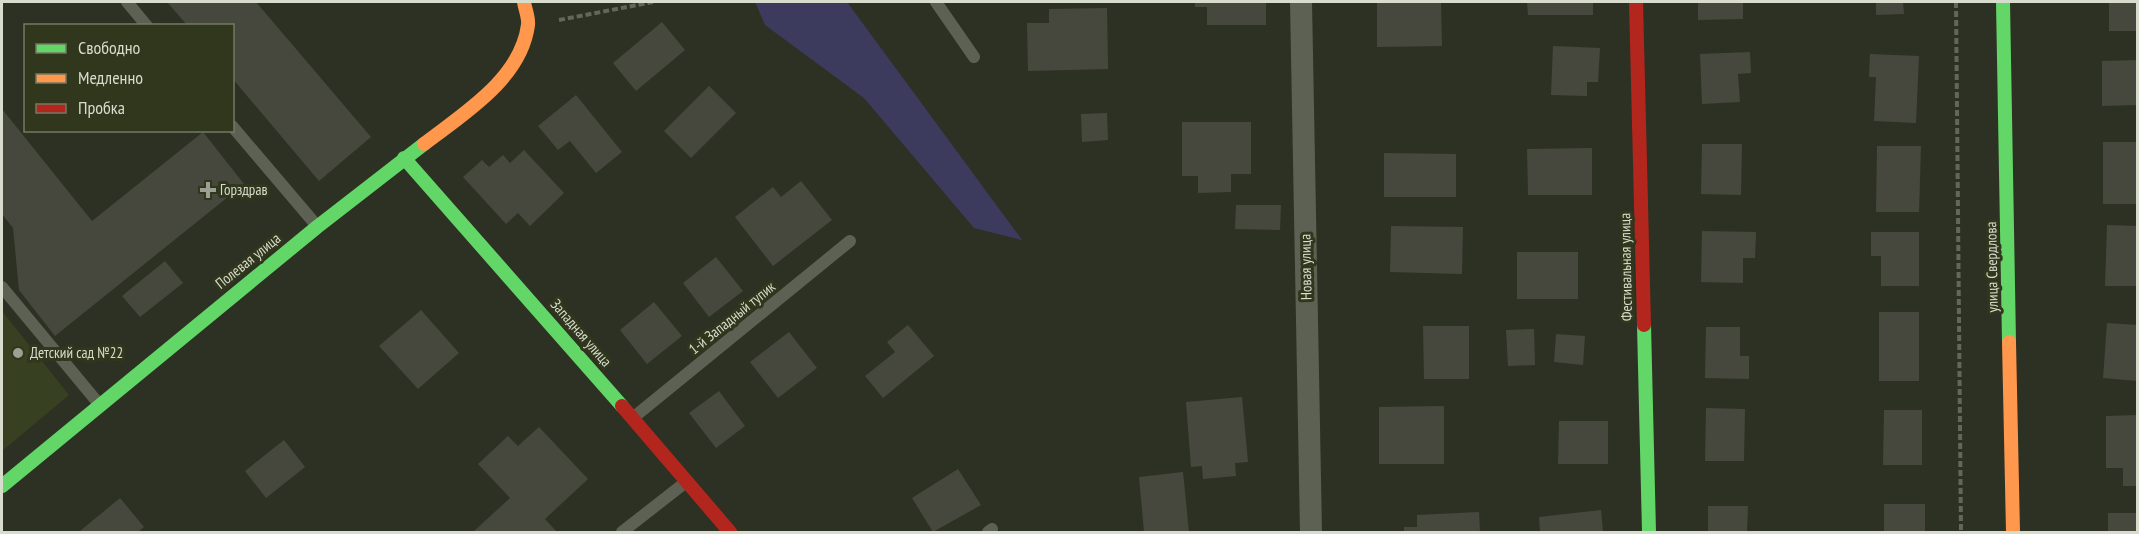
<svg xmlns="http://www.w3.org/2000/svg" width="2139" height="534" font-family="'PT Sans Narrow',sans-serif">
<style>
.built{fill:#374020}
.green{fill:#3c3b5e}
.building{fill:#46483d}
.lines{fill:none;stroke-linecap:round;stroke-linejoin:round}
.path{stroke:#63675a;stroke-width:4;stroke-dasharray:6 3;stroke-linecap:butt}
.lane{stroke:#5d6153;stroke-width:12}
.street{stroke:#5d6153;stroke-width:22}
.fast{stroke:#63d668;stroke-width:14}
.slow{stroke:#ff974d;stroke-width:14}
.jam{stroke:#b3261e;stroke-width:14}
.poi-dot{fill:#9ca092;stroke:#30371d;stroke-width:2}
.labels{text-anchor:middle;stroke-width:6;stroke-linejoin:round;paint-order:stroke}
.poi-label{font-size:15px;fill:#d7dccd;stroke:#30371d;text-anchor:start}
.street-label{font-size:15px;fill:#d7dccd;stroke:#30371d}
</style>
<rect width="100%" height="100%" fill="#2d3123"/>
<!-- built -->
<path class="built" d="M2,311L69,395L2,451Z"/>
<!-- green -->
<path class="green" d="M755,2H847L1022,240L974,228L864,98L765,25Z"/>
<!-- building -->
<path class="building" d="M167,2H256L371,137L319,181L232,78V26H188Z
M1195,2H1266V25H1207V7H1195Z
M1377,2H1441L1442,46L1377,47Z
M1527,2H1593V15H1528Z
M1698,2H1743V19L1698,20Z
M1876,2H1903L1904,14L1876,15Z
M2109,2H2138V31H2109Z
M1107,8L1108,69L1028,71L1027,23H1049V9Z
M662,22L685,50L636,91L613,63Z
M1553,46L1600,48L1598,82H1587V96L1551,95Z
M1750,52L1751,73L1738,74L1740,102L1702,104L1700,54Z
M1870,54L1919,56L1916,123L1874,121L1876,77H1869Z
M2138,60V105L2102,106V61Z
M709,86L736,113L691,158L664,131Z
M576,95L622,152L596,173L570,141L558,150L538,126Z
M2,109L92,221L203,132L244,184L55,336L19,290L13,228L2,214Z
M1107,113L1108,140L1082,142L1081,114Z
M1182,122H1251V174H1231V192L1198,193V176H1182Z
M2103,142H2138V204H2103Z
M1702,144H1742L1741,195L1701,194Z
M1877,146H1921L1919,212H1876Z
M1592,148V195H1528L1527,149Z
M524,150L564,193L530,226L518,213L506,224L463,177L482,160L489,167L503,155L510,163Z
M1384,153L1456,154V197H1384Z
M801,181L832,220L773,266L735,217L773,187L781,197Z
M1236,205H1281L1280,230L1235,229Z
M2107,225L2138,226V286H2105Z
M1391,226L1463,227L1462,274L1390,272Z
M1702,231L1756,232L1755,258H1743V283L1701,282Z
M1871,232H1919V286H1881V256H1871Z
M1517,252H1578V299H1517Z
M716,257L743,291L709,317L683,283Z
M165,261L183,283L140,317L122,296Z
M654,302L682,336L647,364L620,330Z
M421,310L459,353L418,389L379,346Z
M1879,312H1919V381H1879Z
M2107,323L2138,325V381L2103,378Z
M908,325L934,356L883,398L865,376L895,352L887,342Z
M1423,326H1469V379H1424Z
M1706,327H1740V356H1749V379L1705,378Z
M1534,329L1535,365L1508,366L1506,330Z
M789,332L817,368L778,398L750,362Z
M1556,334L1585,336L1583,365L1554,362Z
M719,391L745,426L716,448L689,413Z
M1242,397L1248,462L1235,463L1236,476L1203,479L1202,466L1191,467L1186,402Z
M1444,406V464H1379V407Z
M1706,408L1745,409L1744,461H1705Z
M1884,410H1922V465H1883Z
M2138,415V486H2123V468H2106V416Z
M1559,421H1608V464H1558Z
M539,427L588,479L545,519L557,532H473L510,498L478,464L508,436L518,446Z
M284,440L305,467L266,498L245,471Z
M958,469L981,505L933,532L912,498Z
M1183,472L1189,532H1144L1139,477Z
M120,498L144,527L138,532H82L80,531Z
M1884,504H1925V532H1884Z
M1708,506H1748L1747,532H1708Z
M1601,510L1603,532H1540L1539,517Z
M1479,512L1480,532H1404V527H1417V515Z
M2108,513H2138V532H2108Z"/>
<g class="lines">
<!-- path -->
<path class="path" d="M1956,2L1961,532
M559,20L653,2"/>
<!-- lane -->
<path class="lane" d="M127,2L147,26
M936,2L974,57
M232,126L317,226
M2,287L99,404
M634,417L850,241
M622,532L686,482
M988,532L992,529"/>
<!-- street -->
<path class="street" d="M1301,2L1311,532"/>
<!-- fast -->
<path class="fast" d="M2003,2L2009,342
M404,158L622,406
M1644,325L1649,532
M2,486L317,227L424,144"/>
<!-- slow -->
<path class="slow" d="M424,144C463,114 521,79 528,25C529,18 525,9 524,2
M2009,342L2013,532"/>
<!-- jam -->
<path class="jam" d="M1636,2L1644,325
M622,406L730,532"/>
</g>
<!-- markers -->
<g class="poi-dot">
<path d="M205 181h6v6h6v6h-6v6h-6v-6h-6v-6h6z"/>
<circle cx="18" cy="353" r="6"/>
</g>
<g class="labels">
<!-- poi labels -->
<g class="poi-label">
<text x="220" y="195">Горздрав</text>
<text x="30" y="358">Детский сад №22</text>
</g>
<!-- street labels -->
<g class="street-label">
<text transform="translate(248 261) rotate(-39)" y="5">Полевая улица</text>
<text transform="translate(1306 267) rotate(-91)" y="5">Новая улица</text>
<text transform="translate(1626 267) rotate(-91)" y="5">Фестивальная улица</text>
<text transform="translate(1992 267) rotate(-91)" y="5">улица Свердлова</text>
<text transform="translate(732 318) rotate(-39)" y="5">1-й Западный тупик</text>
<text transform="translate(581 333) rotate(49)" y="5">Западная улица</text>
</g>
</g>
<!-- border -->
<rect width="2139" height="534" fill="none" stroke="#d7dccd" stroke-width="6"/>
<!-- legend -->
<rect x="24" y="24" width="210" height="108" fill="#30371d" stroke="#737963" stroke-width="1.5"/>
<rect x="36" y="44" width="30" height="9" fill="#63d668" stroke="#737963" stroke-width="1.5"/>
<text x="78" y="54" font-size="18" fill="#d7dccd">Свободно</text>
<rect x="36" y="74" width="30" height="9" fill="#ff974d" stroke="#737963" stroke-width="1.5"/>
<text x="78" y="84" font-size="18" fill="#d7dccd">Медленно</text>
<rect x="36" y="104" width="30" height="9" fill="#b3261e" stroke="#737963" stroke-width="1.5"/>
<text x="78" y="114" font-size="18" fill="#d7dccd">Пробка</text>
</svg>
